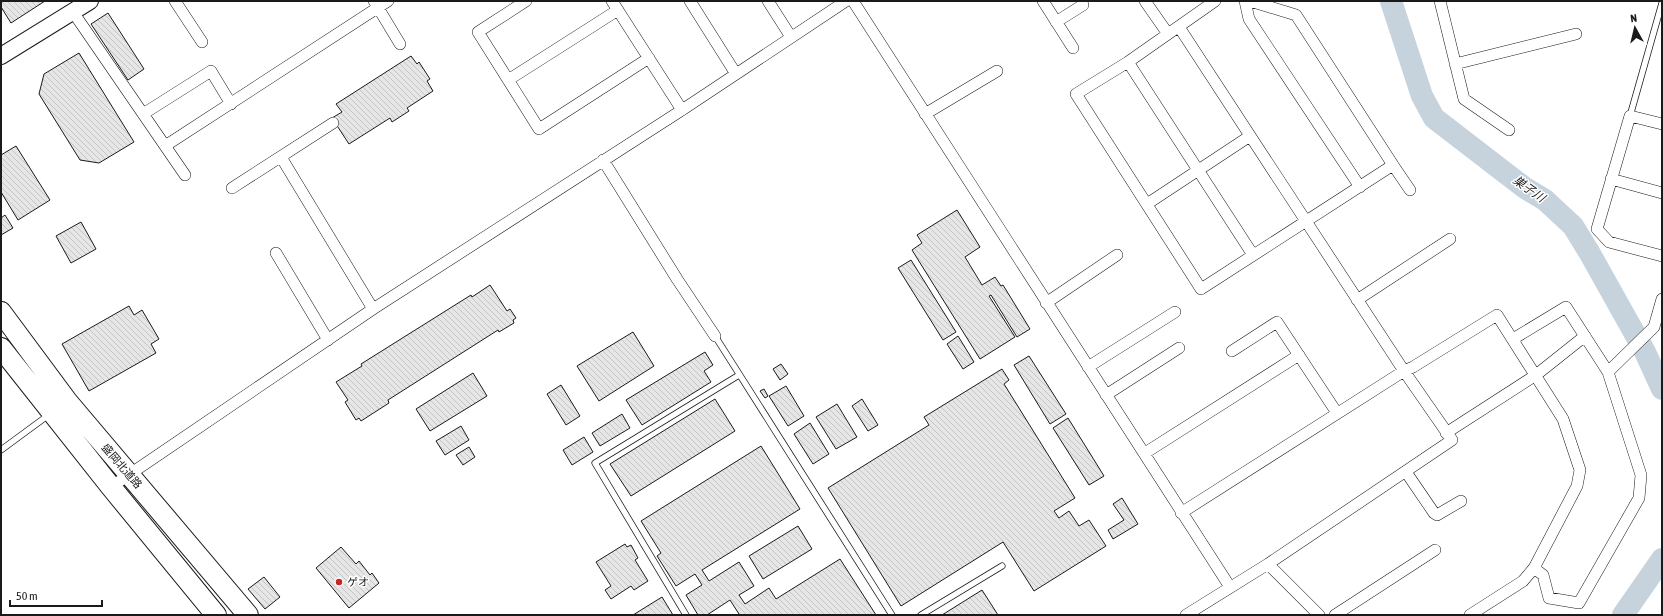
<svg xmlns="http://www.w3.org/2000/svg" width="1663" height="616" font-family="'Asap Condensed','Noto Sans JP',sans-serif">
<style>
.lines{fill:none;stroke-linecap:round;stroke-linejoin:round}
.river{stroke:#c6d2dc;stroke-width:22}
.building{fill:url(#building-back-hatch);stroke:#1a1a1a}
.lane-casing{stroke:#1a1a1a;stroke-width:7}
.street-casing{stroke:#1a1a1a;stroke-width:12}
.secondary-casing{stroke:#1a1a1a;stroke-width:18}
.highway-casing{stroke:#1a1a1a;stroke-width:22}
.lane{stroke:#fff;stroke-width:5.5}
.street{stroke:#fff;stroke-width:11}
.secondary{stroke:#fff;stroke-width:16}
.highway{stroke:#fff;stroke-width:20}
.poi-dot{fill:#c62828;stroke:#fff;stroke-width:1.5}
.labels{text-anchor:middle;stroke-width:3;stroke-linejoin:round;paint-order:stroke}
.street-label{font-size:11px;fill:#1a1a1a;stroke:#fff}
.poi-label{font-size:11px;fill:#1a1a1a;stroke:#fff;text-anchor:start}
.water-label{font-size:12px;font-style:italic;fill:#1a1a1a;stroke:#fff}
</style>
<defs>
<pattern id="building-back-hatch" width="6" height="6" patternUnits="userSpaceOnUse"><rect width="6" height="6" fill="#e6e6e6"/><path d="M-1 5l2 2M0 0l6 6M5-1l2 2" fill="none" stroke="#c5c5c5"/></pattern>
</defs>
<rect width="100%" height="100%" fill="#fff"/>
<g class="lines">
<!-- river -->
<path class="river" d="M1391,1L1422,96L1434,118L1525,188L1545,200L1573,226L1589,252L1645,352L1662,389
M1623,615L1662,559"/>
</g>
<!-- building -->
<path class="building" d="M1,1H45L11,23L1,7Z
M108,13L144,69L128,80L91,24Z
M79,53L134,142L99,163L80,160L39,94L44,74Z
M411,56L417,64L419,62L430,79L427,81L433,91L407,108L409,111L392,122L390,118L349,144L332,118L342,112L336,104Z
M16,146L50,200L18,220L1,192V155Z
M957,210L980,247L965,257L982,285L995,277L1001,286L1003,285L1030,329L1017,337L991,295L989,296L1015,337L980,359L912,250L922,243L917,235Z
M5,215L13,228L1,235V218Z
M81,222L96,249L71,263L56,236Z
M911,260L956,332L943,340L898,268Z
M490,285L507,311L510,309L516,318L513,320L514,323L499,332L498,330L388,400L389,403L361,421L359,418L356,420L345,402L348,400L336,382L362,366L361,364L471,295L472,297Z
M129,306L134,315L142,310L159,339L151,344L156,353L89,391L62,344Z
M633,332L654,366L599,401L577,366Z
M958,336L974,362L963,369L947,344Z
M705,352L713,365L704,371L711,382L642,425L626,400Z
M1029,356L1066,414L1050,424L1014,365Z
M781,364L788,374L780,380L773,369Z
M1002,369L1009,380L1004,384L1075,498L1054,511L1059,518L1069,511L1079,526L1089,520L1106,546L1034,591L1003,542L901,606L828,488L929,425L924,417Z
M473,373L487,396L430,431L416,409Z
M561,385L580,416L566,425L547,394Z
M786,386L804,416L788,426L769,396Z
M764,389L768,396L765,398L760,391Z
M715,399L735,431L631,496L610,464Z
M862,399L878,425L868,431L852,406Z
M837,404L857,437L836,449L816,417Z
M622,414L630,428L600,446L592,433Z
M1068,418L1104,476L1089,485L1053,428Z
M810,423L829,454L813,464L794,434Z
M461,426L469,440L445,455L436,441Z
M584,437L593,452L572,465L563,450Z
M761,446L800,509L702,570L709,581L739,562L754,586L739,595L745,604L769,588L776,599L840,559L876,615H737L739,614L730,600L707,615H698L686,595L702,585L695,574L676,586L657,556L661,553L641,521Z
M469,447L475,457L463,465L456,455Z
M1122,498L1138,524L1113,539L1108,530L1124,520L1113,504Z
M798,526L812,549L763,579L749,556Z
M625,544L627,547L631,545L638,558L635,560L648,581L634,590L631,586L611,599L605,590L611,586L596,562Z
M341,547L356,564L359,561L370,575L372,573L379,583L349,608L316,568Z
M264,577L280,597L265,609L248,589Z
M982,590L998,615H942Z
M662,597L673,615H633Z"/>
<g class="lines">
<defs>
<path id="lane" d="M1630,116L1662,3
M715,336L892,615
M1,450L50,414
M686,615L595,463L739,375
M921,615L1002,566"/>
<path id="street" d="M175,1L202,42
M374,1L400,44
M526,1L478,32L539,129L649,58
M612,1L682,110
M690,1L736,74
M768,1L791,37
M853,1L1230,587
M1043,1L1073,48
M1145,1L1168,34
M1215,1L1128,62L1076,94L1201,289L1393,165L1296,15L1250,1
M1245,1L1249,19L1360,187
M1440,1L1464,99L1509,130
M73,12L185,175
M1056,22L1083,5
M1179,27L1404,371L1452,440L1268,564L1186,615
M1128,62L1253,255
M1455,64L1576,34
M508,80L618,10
M143,114L211,71L231,104
M925,114L997,71
M1662,124L1630,116L1597,229L1609,242L1662,256
M165,146L388,1
M281,157L373,309
M603,160L677,279L715,336
M1393,165L1410,190
M1611,179L1662,193
M232,188L333,123
M1147,204L1250,136
M276,253L328,340
M1357,300L1450,239
M1046,303L1117,255
M1513,339L1566,307L1608,372L1641,475L1639,498L1579,603L1549,598L1543,575L1534,568
M1232,351L1277,322L1337,413
M1088,367L1175,312
M1608,372L1654,327L1662,299
M1106,395L1179,348
M1446,433L1536,375L1585,336
M1145,453L1299,355
M1406,472L1434,513L1437,515L1461,501
M111,487L373,309L682,110L846,1
M1181,513L1404,371L1413,367L1497,315L1563,419L1580,470L1577,486L1534,568L1523,581L1470,615
M1268,564L1319,615
M1335,615L1435,550"/>
<path id="secondary" d="M1,56L90,1"/>
<path id="highway" d="M1,312L67,401L248,615
M1,348L111,487L216,615"/>
</defs>
<!-- lane casing -->
<use href="#lane" class="lane-casing"/>
<!-- street casing -->
<use href="#street" class="street-casing"/>
<!-- secondary casing -->
<use href="#secondary" class="secondary-casing"/>
<!-- highway casing -->
<use href="#highway" class="highway-casing"/>
<!-- lane -->
<use href="#lane" class="lane"/>
<!-- street -->
<use href="#street" class="street"/>
<!-- secondary -->
<use href="#secondary" class="secondary"/>
<!-- highway -->
<use href="#highway" class="highway"/>
</g>
<!-- markers -->
<circle class="poi-dot" cx="339" cy="582" r="4"/>
<g class="labels">
<!-- street labels -->
<g class="street-label">
<text transform="translate(122 466) rotate(49)" y="4">盛岡北道路</text>
</g>
<!-- poi labels -->
<g class="poi-label">
<text x="347" y="586">ゲオ</text>
</g>
<!-- water labels -->
<g class="water-label">
<text transform="translate(1529 189) rotate(35)" y="4">巣子川</text>
</g>
</g>
<!-- border -->
<rect width="1663" height="616" fill="none" stroke="#1a1a1a" stroke-width="4"/>
<!-- north arrow -->
<g transform="translate(1635 28) rotate(352)" stroke="#ffffff" stroke-width="3" paint-order="stroke">
<path d="M0-3L7 15L0 10L-7 15Z" fill="#1a1a1a"/>
<text y="-6" font-size="11" font-weight="bold" text-anchor="middle" fill="#1a1a1a">N</text>
</g>
<!-- scale -->
<path d="M10 600v6h92v-6" fill="none" stroke="#1a1a1a" stroke-width="2"/>
<text x="16" y="600" font-size="12" fill="#1a1a1a" stroke="#ffffff" stroke-width="3" paint-order="stroke">50 m</text>
</svg>
